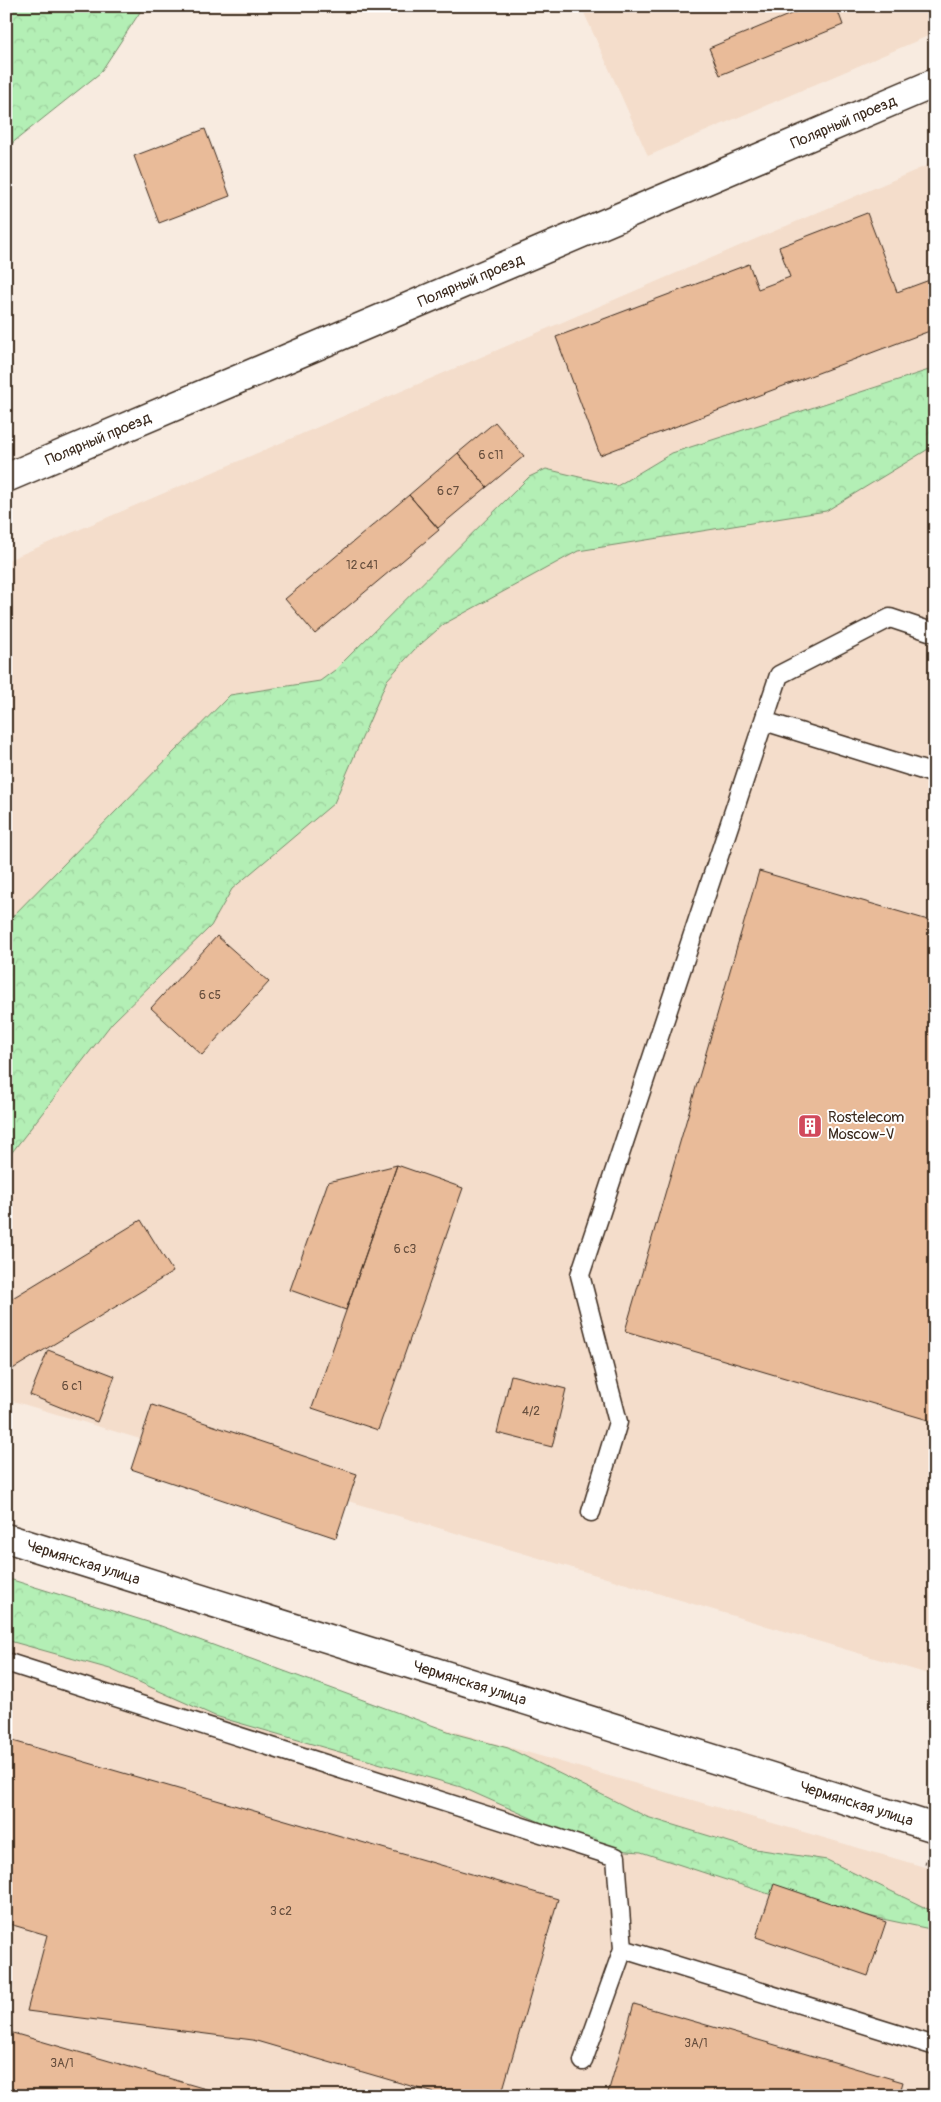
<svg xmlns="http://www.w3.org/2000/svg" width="941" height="2102" font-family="Pangolin,sans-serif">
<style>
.built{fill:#f4ddcb}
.forest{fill:url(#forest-crowns);stroke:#778c6a}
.building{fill:#e9bb99;stroke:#3b2a1e}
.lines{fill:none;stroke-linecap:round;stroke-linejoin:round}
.service-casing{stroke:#3b2a1e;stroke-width:21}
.minor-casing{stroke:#3b2a1e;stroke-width:31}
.path{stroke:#3b2a1e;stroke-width:3;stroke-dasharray:1 4;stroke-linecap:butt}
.service{stroke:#fff;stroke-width:18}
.minor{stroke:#fff;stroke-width:28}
.labels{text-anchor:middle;stroke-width:4;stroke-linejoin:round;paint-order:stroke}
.number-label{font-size:12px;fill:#664e3d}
.street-label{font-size:15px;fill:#3b2a1e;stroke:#fff}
.poi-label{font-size:15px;fill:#3b2a1e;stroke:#fff;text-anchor:start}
</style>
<defs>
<pattern id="forest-crowns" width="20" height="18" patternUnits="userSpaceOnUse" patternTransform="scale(1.25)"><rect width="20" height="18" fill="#b3efb5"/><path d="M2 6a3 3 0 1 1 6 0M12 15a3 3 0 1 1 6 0" fill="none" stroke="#9bcd9b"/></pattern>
</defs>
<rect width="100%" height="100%" fill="#f8ebe0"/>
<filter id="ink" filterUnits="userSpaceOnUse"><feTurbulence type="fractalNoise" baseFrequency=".02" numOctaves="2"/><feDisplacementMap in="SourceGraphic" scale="10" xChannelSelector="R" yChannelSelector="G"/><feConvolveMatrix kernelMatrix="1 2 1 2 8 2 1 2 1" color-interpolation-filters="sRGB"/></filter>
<g filter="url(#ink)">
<!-- built -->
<path class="built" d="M581,6H935V33L648,156Z
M935,162V1676L6,1399V561Z
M6,1602L935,1870V2096H6Z"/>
<!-- forest -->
<path class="forest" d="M6,6H144L100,73L6,148Z
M935,368V445L826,511L578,551L444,624L414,650L387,680L334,803L232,889L211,926L112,1023L6,1160V923L230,695L320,681L335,670L529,477L546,469L617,486L672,453Z
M6,1578L161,1626L456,1734L508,1748L647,1817L749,1848L827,1860L932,1911L935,1930L849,1912L851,1921L641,1852L601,1849L461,1787L215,1716L110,1669L6,1640Z"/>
<!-- building -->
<path class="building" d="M810,6H836L843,25L720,75L709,48Z
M205,129L230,196L159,223L134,156Z
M867,213L897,292L935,278V329L600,455L556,337L749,264L758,289L790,277L779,247Z
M495,422L524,456L487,487L458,453Z
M458,453L487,487L438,528L409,495Z
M409,495L439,530L315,634L285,599Z
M759,871L935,922V1422L625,1331Z
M217,936L269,982L202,1055L151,1008Z
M397,1165L463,1188L378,1430L312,1408Z
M397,1165L346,1310L290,1290L328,1182Z
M141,1220L173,1272L6,1373V1302Z
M48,1350L115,1376L97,1422L30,1395Z
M511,1375L566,1389L552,1447L497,1433Z
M152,1405L357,1474L336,1538L131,1469Z
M6,1739L558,1899L501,2096H445L253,2040L27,2011L47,1935L6,1923Z
M774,1884L886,1922L868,1976L756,1937Z
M634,2004L903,2082L899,2096H607Z
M6,2031L230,2096H6Z"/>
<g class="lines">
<defs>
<path id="service" d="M764,721L935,774
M591,1512L618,1422L580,1275L779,675L890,618L935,633
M6,1662L616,1857L623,1949L583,2061
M623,1949L935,2046"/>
<g id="minor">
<path id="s1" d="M6,478L935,83"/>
<path id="s2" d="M6,1538L935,1828"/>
</g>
</defs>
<!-- service casing -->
<use href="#service" class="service-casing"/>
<!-- minor casing -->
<use href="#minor" class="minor-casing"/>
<!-- path -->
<path class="path" d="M925,1862L935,1865"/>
<!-- service -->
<use href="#service" class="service"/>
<!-- minor -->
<use href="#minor" class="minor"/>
</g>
</g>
<!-- icons -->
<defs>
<symbol id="building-square" viewBox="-11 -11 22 22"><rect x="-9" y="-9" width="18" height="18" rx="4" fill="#d1495b" stroke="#fff"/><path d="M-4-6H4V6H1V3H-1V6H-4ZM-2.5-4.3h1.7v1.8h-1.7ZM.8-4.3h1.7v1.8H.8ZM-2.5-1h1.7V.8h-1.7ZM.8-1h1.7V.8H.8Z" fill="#fff"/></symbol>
</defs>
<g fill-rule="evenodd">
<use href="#building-square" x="796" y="1112" width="28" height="28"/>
</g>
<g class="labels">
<!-- number labels -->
<g class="number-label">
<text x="491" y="459">6 с11</text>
<text x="448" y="495">6 с7</text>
<text x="362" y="569">12 с41</text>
<text x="210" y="999">6 с5</text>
<text x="405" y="1253">6 с3</text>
<text x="72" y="1390">6 с1</text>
<text x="531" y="1415">4/2</text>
<text x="281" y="1915">3 с2</text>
<text x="696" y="2047">3А/1</text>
<text x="62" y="2067">3А/1</text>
</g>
<!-- street labels -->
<g class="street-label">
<text dy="5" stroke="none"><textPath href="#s1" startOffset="910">Полярный проезд</textPath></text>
<text dy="5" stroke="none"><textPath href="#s1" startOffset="505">Полярный проезд</textPath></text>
<text dy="5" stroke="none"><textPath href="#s1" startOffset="100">Полярный проезд</textPath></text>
<text dy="5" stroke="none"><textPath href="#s2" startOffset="81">Чермянская улица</textPath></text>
<text dy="5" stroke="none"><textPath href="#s2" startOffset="486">Чермянская улица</textPath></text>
<text dy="5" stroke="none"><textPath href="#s2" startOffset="891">Чермянская улица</textPath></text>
</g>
<!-- poi labels -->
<g class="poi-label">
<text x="828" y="1122">Rostelecom<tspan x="828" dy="17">Moscow-V</tspan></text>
</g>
</g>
<!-- margin -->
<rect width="941" height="2102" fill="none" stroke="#fff" stroke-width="25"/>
<rect x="12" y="12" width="916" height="2077" fill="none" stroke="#3b2a1e" stroke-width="2" filter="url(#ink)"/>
</svg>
